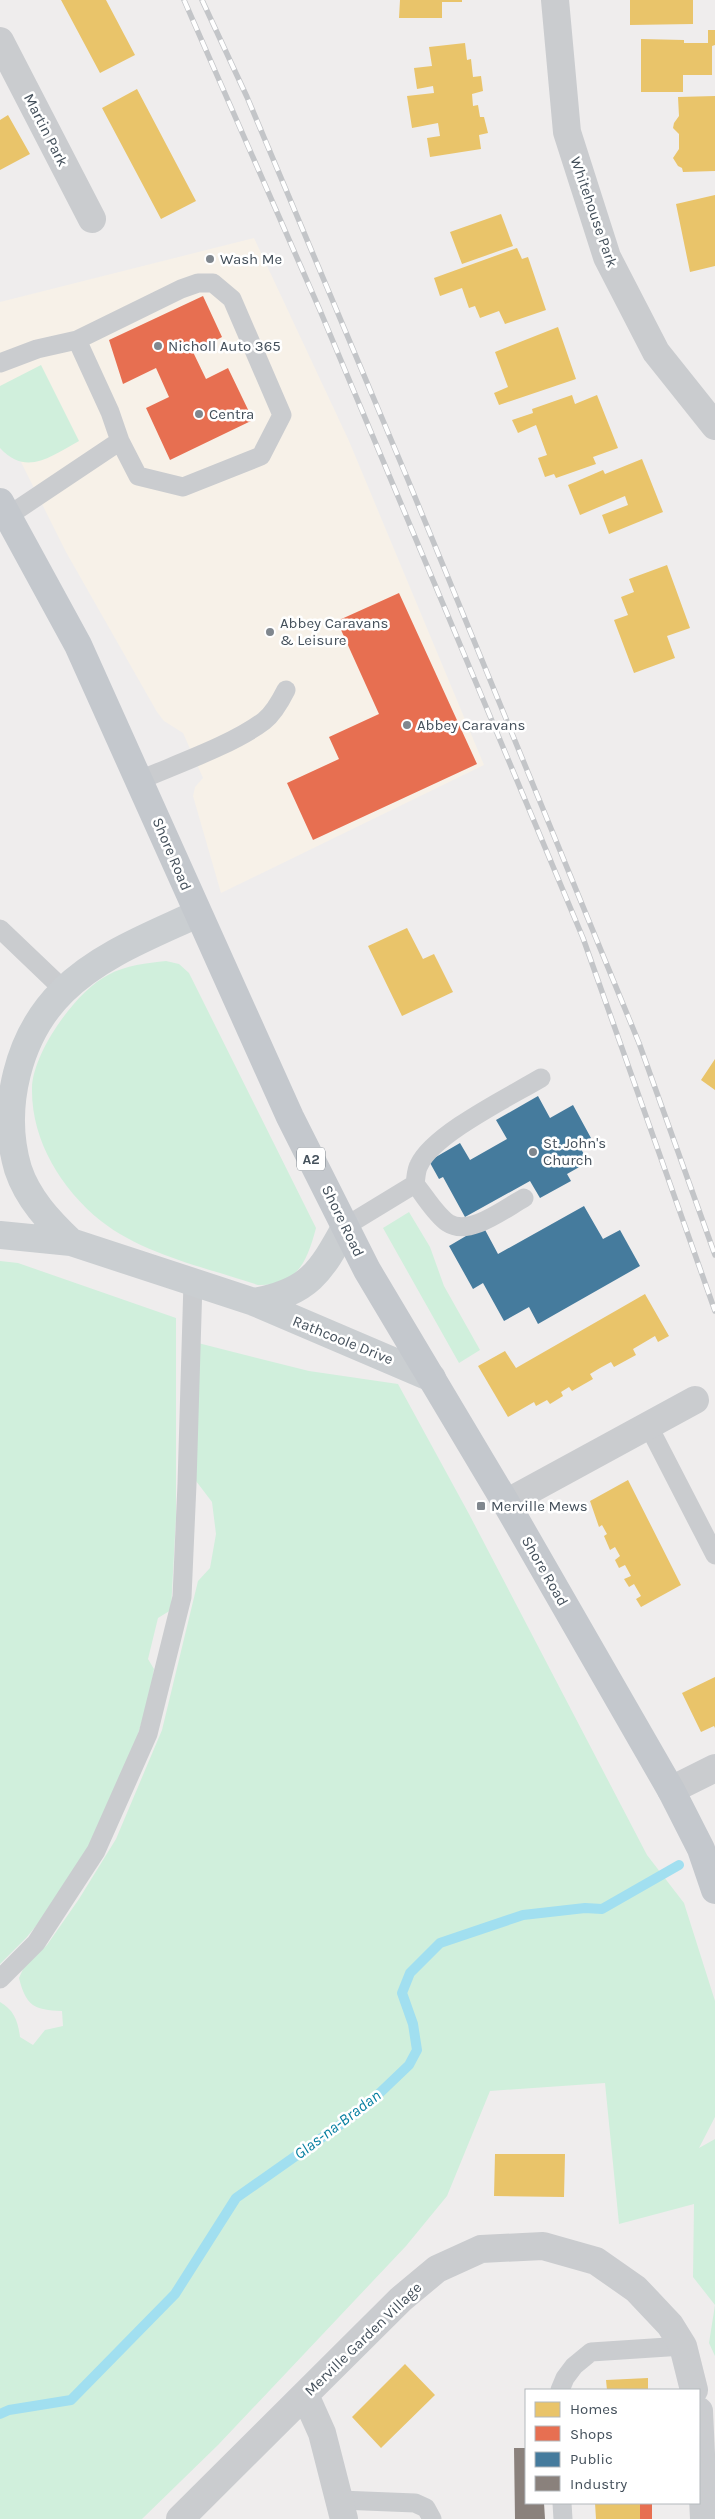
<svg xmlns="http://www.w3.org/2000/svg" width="715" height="2519" font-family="Karla,sans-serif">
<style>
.commercial{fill:#f7f1e8}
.green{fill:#d0efdc}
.homes{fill:#e9c46a}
.shops{fill:#e76f51}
.public{fill:#457b9d}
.industry{fill:#8a817c}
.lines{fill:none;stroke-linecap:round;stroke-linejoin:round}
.stream{stroke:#a1dff0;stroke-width:10}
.lane{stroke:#cacccf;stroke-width:19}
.street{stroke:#cacccf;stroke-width:28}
.secondary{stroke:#caced1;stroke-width:28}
.primary{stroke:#c4c8cd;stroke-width:28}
.rail-casing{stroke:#c3c5c8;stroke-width:5.5}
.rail{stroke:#fff;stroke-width:4;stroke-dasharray:11;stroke-linecap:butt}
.poi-dot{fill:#80878e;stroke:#fff;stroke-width:2}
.labels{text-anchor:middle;stroke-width:5;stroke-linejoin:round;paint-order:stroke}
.shield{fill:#fff;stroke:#7c848c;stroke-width:1}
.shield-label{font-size:14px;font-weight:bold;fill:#44505b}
.street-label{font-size:15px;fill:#44505b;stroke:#fff}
.poi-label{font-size:15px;fill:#44505b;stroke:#fff;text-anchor:start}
.water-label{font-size:16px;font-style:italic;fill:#047ea0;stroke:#fff}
</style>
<rect width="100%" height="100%" fill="#efeded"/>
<!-- commercial -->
<path class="commercial" d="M254,238L349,441L484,765L221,893L193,796L195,787L203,778L183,733L164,721L157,712L66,552L0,420V302Z"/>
<!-- green -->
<path class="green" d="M41,365L79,441C51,456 27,477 0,448V386Z
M166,961L179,964L189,973L316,1228C307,1262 297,1286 258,1285C208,1268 144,1255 101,1221C61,1189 31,1140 32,1088C33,1052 76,991 108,975C126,965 147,963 166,961Z
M409,1212L430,1247L444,1286L480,1350L459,1363L383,1228Z
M0,1261L18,1263L176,1318V1517L171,1610L158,1618L148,1659L154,1669L150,1695L129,1763L70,1885L26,1938L0,1964Z
M198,1343L309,1371L398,1384L469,1514L647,1855L684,1903L715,2001V2117L699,2148L715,2139V2356L709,2343L715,2305L693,2277L694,2204L619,2224L605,2083L490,2091L447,2196L406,2246L218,2445L142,2519H0V2002C14,2010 18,2021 20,2037L33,2045L45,2030L63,2026L62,2011C34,2010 26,2006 19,1978L24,1967L47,1945L79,1899L116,1839L162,1730L198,1581L210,1568L216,1534L212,1502L196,1481Z"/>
<!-- homes -->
<path class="homes" d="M61,0H106L135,55L100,73Z
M400,0H462V2H442V18H399Z
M630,0H693V24L630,25Z
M708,30H715V45L712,46V75H683V92H641V39L684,40V43H708Z
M465,43L467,60L471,59L473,77L481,76L483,91L472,94L473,106L478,105L480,117H484L488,133L479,135L481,149L430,157L427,138L440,136L438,123L412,128L407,96L434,93L433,86L417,89L414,68L432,66L429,47Z
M137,89L196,201L161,219L102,108Z
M715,96V171L683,172L682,168L678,166L673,158L679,149V134L673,128L674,123L679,116L678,97Z
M8,115L30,154L0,170V120Z
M715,195V266L690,272L676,204Z
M501,214L513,246L462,264L450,232Z
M517,248L522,259L528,257L546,310L505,324L499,311L480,318L475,306L469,308L462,288L440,296L434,278Z
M558,327L576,379L499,405L494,393L508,387L495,352Z
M572,395L575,404L597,395L618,448L593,457L596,464L556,478L554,474L545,477L538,458L547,455L536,425L518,433L512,420L533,413L532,409Z
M642,459L663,512L609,534L602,515L628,505L625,496L580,515L568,485L603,470L605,474Z
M667,565L690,628L667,636L675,658L634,673L614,620L628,615L621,597L634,592L629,579Z
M407,928L423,959L434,954L453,992L402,1016L368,946Z
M715,1059V1090L701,1080Z
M645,1294L669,1336L658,1342L655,1336L633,1349L636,1355L614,1367L611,1362L600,1368L590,1374L593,1379L572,1391L569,1387L561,1392L563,1396L550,1404L547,1400L536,1406L534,1402L508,1417L478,1366L505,1351L516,1368Z
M628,1480L681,1585L641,1607L636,1599L641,1596L634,1584L629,1587L624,1579L631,1576L625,1565L619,1568L615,1560L620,1556L615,1547L610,1550L604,1536L607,1534L602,1525L599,1527L590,1501Z
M715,1677V1728L714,1726L701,1732L682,1693Z
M495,2154H565L564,2197L494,2196Z
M405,2364L435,2395L381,2448L352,2417Z
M648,2378V2390H607L606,2380Z
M595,2503H640V2519H596Z"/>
<!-- shops -->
<path class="shops" d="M203,296L222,337L193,352L206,379L228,368L253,420L170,460L146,408L169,397L156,368L123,384L109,340Z
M399,593L477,764L313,840L287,783L339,759L329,737L379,714L337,621Z
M640,2503H652V2519H640Z"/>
<!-- public -->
<path class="public" d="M538,1096L550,1118L573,1105L591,1138L579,1145L588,1162L567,1174L571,1181L540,1198L530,1181L465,1217L443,1177L439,1179L429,1161L460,1143L470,1160L507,1139L496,1120Z
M584,1206L603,1239L620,1230L640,1266L538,1324L529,1307L504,1321L483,1283L473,1289L449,1246L483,1226L498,1254Z"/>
<!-- industry -->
<path class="industry" d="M514,2448H526V2503H544L545,2519H515Z"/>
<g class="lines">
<!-- stream -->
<path class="stream" d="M0,2414L9,2410L71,2400L175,2294L236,2198L364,2108L409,2065L417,2050L413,2024L402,1993L410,1973L440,1943L523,1915L585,1908L602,1909L679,1865"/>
<!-- lane -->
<path class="lane" d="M0,363L37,349L77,340L181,289L198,283H213L232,299L282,415L261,456L183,487L138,476L120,441L110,412L77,340
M8,516L120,441
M140,780C177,764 234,744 264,721C274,713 281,700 286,690
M0,929L64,990
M415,1184C425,1196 435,1214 448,1223C469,1237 504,1209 524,1198
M346,1226L415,1184C416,1178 416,1170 419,1165C433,1134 511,1096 541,1078
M648,1425L715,1555
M0,1979L36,1943L96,1851L148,1734L182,1597L187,1484L193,1282
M560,2390L565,2378L574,2366L591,2352L683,2346
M340,2500L415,2503L426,2508L432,2519
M562,2503L563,2519"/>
<!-- street -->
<path class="street" d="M555,0L567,132L607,257L656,352L715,426
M0,41L92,219
M506,1503L695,1400
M671,1790L715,1768
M305,2395L322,2433L344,2519
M699,2411L704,2519
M180,2519L401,2299L437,2269L481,2249L543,2246L596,2261L636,2289L670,2325L683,2346L694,2390"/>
<!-- secondary -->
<path class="secondary" d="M0,1235L71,1242L254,1302L432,1378
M71,1242C49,1221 28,1199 18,1169C0,1108 18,1035 63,991C99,955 152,935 197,914
M254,1302C309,1292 320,1273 346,1226"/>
<!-- primary -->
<path class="primary" d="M0,502L78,645L290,1117L367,1270L506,1503L671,1790L701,1849L715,1890"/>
<defs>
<path id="rail" d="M184,0L319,308L583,938L715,1311
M202,0L247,97L408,480L639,1043L715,1255"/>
</defs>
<!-- rail casing -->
<use href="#rail" class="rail-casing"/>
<!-- rail -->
<use href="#rail" class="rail"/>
</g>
<!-- markers -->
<g class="poi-dot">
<circle cx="210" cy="259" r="5"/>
<circle cx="158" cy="346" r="5"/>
<circle cx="199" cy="414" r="5"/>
<circle cx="270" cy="632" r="5"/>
<circle cx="407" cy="725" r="5"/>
<circle cx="533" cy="1152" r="5"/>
<rect x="476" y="1501" width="10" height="10" rx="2.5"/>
</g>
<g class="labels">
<!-- shield labels -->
<rect class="shield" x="297" y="1147.5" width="28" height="23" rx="4"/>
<g class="shield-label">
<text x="311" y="1164">A2</text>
</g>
<!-- street labels -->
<g class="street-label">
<text transform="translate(46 130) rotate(63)" y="5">Martin Park</text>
<text transform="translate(594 212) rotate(71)" y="5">Whitehouse Park</text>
<text transform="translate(172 854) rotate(67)" y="5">Shore Road</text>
<text transform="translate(343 1221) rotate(64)" y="5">Shore Road</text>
<text transform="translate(343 1340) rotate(22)" y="5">Rathcoole Drive</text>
<text transform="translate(545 1571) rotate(60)" y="5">Shore Road</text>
<text transform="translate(363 2339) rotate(-44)" y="5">Merville Garden Village</text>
</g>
<!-- poi labels -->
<g class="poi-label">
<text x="220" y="264">Wash Me</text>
<text x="168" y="351">Nicholl Auto 365</text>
<text x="209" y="419">Centra</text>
<text x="280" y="628">Abbey Caravans<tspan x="280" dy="17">&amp; Leisure</tspan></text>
<text x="417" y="730">Abbey Caravans</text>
<text x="543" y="1148">St. John's<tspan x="543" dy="17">Church</tspan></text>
<text x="491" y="1511">Merville Mews</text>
</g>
<!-- water labels -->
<g class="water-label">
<text transform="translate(337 2124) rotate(-37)" y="6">Glas-na-Bradan</text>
</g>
</g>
<!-- legend -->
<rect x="525" y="2389" width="175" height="115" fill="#ffffff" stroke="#b4b9bd"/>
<rect x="535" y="2402" width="25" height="15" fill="#e9c46a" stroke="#b4b9bd"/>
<text x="570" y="2414" font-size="15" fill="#44505b">Homes</text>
<rect x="535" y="2426" width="25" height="15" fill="#e76f51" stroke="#b4b9bd"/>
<text x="570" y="2439" font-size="15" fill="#44505b">Shops</text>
<rect x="535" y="2452" width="25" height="15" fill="#457b9d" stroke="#b4b9bd"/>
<text x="570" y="2464" font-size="15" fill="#44505b">Public</text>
<rect x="535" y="2476" width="25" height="15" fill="#8a817c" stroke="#b4b9bd"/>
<text x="570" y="2489" font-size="15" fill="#44505b">Industry</text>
</svg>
